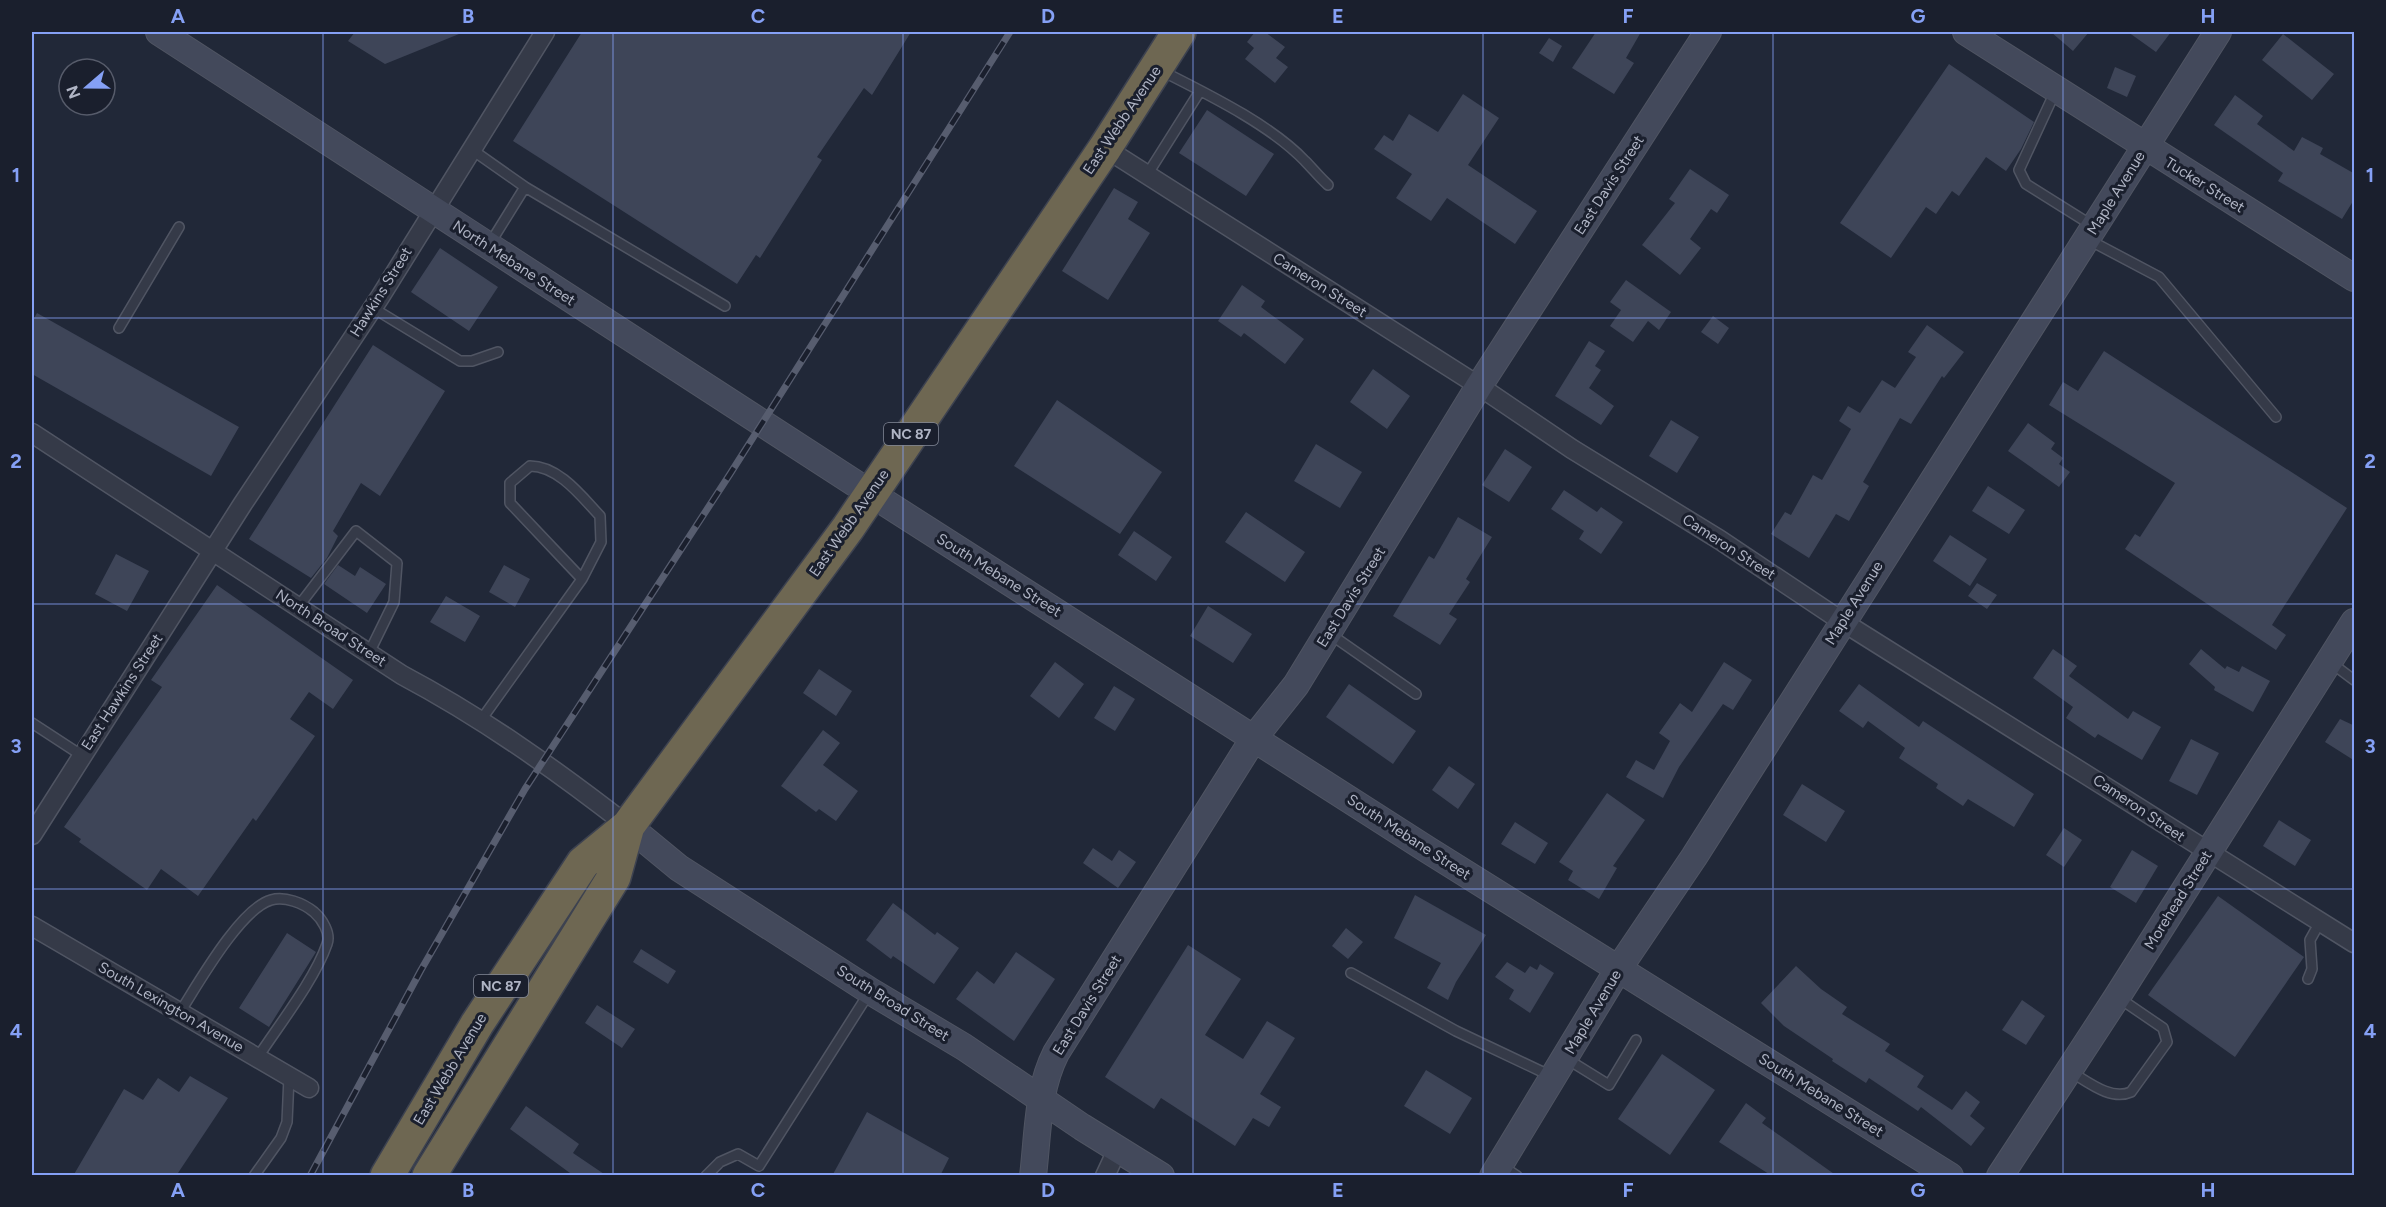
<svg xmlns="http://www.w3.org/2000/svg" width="2386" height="1207" font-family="Figtree,sans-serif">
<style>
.building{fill:#3e4558}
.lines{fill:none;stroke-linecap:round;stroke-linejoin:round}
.lane-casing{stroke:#505563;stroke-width:12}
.street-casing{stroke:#505563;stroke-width:21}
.secondary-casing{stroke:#505563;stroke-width:28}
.highway-casing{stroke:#3d4250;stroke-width:36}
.lane{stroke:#353a48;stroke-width:9}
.street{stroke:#353a48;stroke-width:18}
.secondary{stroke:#43495b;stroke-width:26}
.highway{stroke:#6e6752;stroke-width:33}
.rail-casing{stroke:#575d6f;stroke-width:7}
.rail{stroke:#1a1f2d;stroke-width:4.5;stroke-dasharray:14;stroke-linecap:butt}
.grid{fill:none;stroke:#85a0f5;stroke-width:1.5;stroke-opacity:0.55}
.labels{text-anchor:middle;stroke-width:6;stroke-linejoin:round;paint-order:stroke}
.shield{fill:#1a1f2d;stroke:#838897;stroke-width:1.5}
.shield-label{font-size:14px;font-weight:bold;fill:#b0b5c5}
.street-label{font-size:15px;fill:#b0b5c5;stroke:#1a1f2d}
.neatline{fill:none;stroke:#85a0f5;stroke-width:2}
.grid-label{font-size:20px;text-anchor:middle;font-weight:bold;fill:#85a0f5}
</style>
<rect width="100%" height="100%" fill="#212838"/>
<!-- building -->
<path class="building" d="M355,32H464L385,64L348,41Z
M582,32H911L872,95L864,88L817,157L822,160L760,258L756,255L737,284L513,141Z
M1255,32H1265L1285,47L1276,58L1288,67L1275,83L1245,59L1254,48L1247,42Z
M1596,32H1641L1626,58L1634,63L1614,94L1572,68Z
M2051,32H2089L2073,51Z
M2128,32H2171L2156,52Z
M2283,34L2334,74L2312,100L2262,60Z
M1549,38L1562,46L1553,62L1539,53Z
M1949,64L2034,122L2021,149L2006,171L1986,157L1959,196L1952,191L1936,214L1926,207L1891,258L1840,223Z
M2115,67L2136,76L2127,97L2107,88Z
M1463,94L1499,118L1468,165L1537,211L1515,244L1447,198L1431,221L1396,198L1412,174L1374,149L1384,135L1393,141L1409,114L1438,132Z
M2235,95L2263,116L2257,124L2294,151L2302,137L2323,148L2320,154L2355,174V198L2342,219L2278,181L2283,173L2214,125Z
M1207,110L1274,154L1246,196L1179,153Z
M1690,169L1729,195L1717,213L1711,209L1690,239L1701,248L1680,275L1642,245L1675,203L1669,199Z
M1114,188L1138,202L1128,219L1150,233L1108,300L1062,271Z
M440,248L498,287L469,331L411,292Z
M1626,280L1671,312L1659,330L1648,321L1633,342L1610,326L1621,310L1610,302Z
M1242,285L1265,301L1261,307L1304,339L1285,364L1244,333L1241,337L1218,321Z
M37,313L239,427L211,476L32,374V322Z
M1713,316L1729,328L1718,344L1701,332Z
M1927,325L1964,352L1944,378L1942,376L1911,424L1900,418L1863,482L1869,486L1849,521L1836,514L1809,558L1771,534L1785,512L1791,515L1813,475L1822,480L1851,429L1839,421L1848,406L1860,413L1882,380L1895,388L1916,357L1908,352Z
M1589,341L1605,351L1595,366L1601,370L1589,388L1614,406L1601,425L1555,396Z
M373,345L445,391L380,496L361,483L333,531L338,536L327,558L311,578L249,539Z
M2104,351L2347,508L2272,625L2286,635L2276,650L2125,549L2135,534L2140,537L2175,483L2049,405L2063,382L2078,391Z
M1373,369L1410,396L1387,429L1350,402Z
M1057,400L1162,472L1120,534L1014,466Z
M1671,420L1699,437L1677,473L1649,456Z
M2028,423L2055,443L2051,449L2063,458L2059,464L2070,472L2059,487L2008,451Z
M1316,444L1362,472L1340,508L1294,481Z
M1505,449L1532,467L1509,502L1482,485Z
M1988,486L2025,510L2009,534L1972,511Z
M1564,490L1597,512L1601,507L1623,522L1601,554L1579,539L1584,531L1551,509Z
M1246,512L1305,552L1285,582L1225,542Z
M1458,517L1492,537L1466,579L1470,582L1449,614L1457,619L1440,645L1393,616L1429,556L1434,559Z
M1134,531L1172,557L1156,581L1118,555Z
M1950,535L1987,559L1970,586L1933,561Z
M116,554L149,571L127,611L95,594Z
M338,565L355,576L360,567L386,584L367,613L324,584Z
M504,565L530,579L515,607L489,592Z
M1977,583L1997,595L1987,609L1968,596Z
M217,585L353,680L333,709L309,692L290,719L315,736L256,821L253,818L198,896L161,869L147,890L79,842L81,839L64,827L162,687L151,680Z
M446,596L480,616L465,642L430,622Z
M1208,606L1252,634L1233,663L1190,636Z
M2053,649L2077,666L2069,676L2128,719L2133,711L2161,727L2142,760L2098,734L2095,738L2066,718L2073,707L2033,678Z
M2201,649L2225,669L2227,666L2239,672L2242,666L2270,681L2253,712L2214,690L2215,687L2189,664Z
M1055,662L1084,684L1059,718L1030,696Z
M1724,662L1752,680L1733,710L1723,704L1679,767L1663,798L1626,777L1636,760L1654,770L1670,741L1659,733L1680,703L1692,712Z
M819,669L852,691L836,716L803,693Z
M1349,684L1416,731L1393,764L1326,717Z
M1859,684L1919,727L1923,721L2034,794L2014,827L1968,799L1963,806L1936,788L1938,784L1899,758L1905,748L1868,721L1863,728L1839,711Z
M1114,686L1135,699L1115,731L1094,718Z
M2340,719L2355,726V761L2325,742Z
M823,730L840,743L823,765L858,791L836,821L819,809L816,812L781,786Z
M2191,739L2219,753L2197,795L2169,781Z
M1449,766L1475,784L1458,809L1432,790Z
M1802,784L1845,811L1826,842L1783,815Z
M1607,793L1645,820L1613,866L1617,868L1599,899L1568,880L1573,871L1559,862Z
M2279,820L2311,840L2295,866L2263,846Z
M1515,822L1548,843L1535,864L1501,844Z
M2064,828L2082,840L2064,867L2046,855Z
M1093,848L1112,861L1119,850L1136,862L1118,888L1083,863Z
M2132,850L2158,866L2136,903L2110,887Z
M1415,895L1486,935L1456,982L1448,1000L1427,988L1441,963L1394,938Z
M2218,896L2304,957L2235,1057L2148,995Z
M893,903L935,935L937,932L959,948L934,984L893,956L891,959L866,940Z
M1346,928L1363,942L1348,959L1332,946Z
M287,933L316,952L269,1027L239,1008Z
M1188,945L1241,979L1205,1035L1243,1059L1267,1021L1295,1038L1260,1094L1281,1107L1269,1127L1253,1118L1235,1146L1161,1098L1154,1109L1105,1077Z
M641,949L676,971L668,984L633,962Z
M1016,952L1055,979L1014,1041L956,999L977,971L994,984Z
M1507,962L1525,973L1530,966L1537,970L1540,964L1554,973L1530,1013L1509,999L1514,990L1495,977Z
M1796,966L1821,989L1847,1007L1842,1014L1890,1044L1885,1051L1924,1076L1917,1087L1952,1110L1966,1091L1980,1102L1970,1116L1985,1128L1971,1146L1921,1107L1918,1111L1869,1078L1866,1083L1832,1061L1833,1059L1784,1026L1761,1003Z
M2022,1000L2045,1016L2026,1045L2002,1030Z
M597,1005L635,1029L622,1048L585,1023Z
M1662,1054L1715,1090L1670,1155L1618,1119Z
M1426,1070L1472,1098L1450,1134L1404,1106Z
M190,1076L228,1098L176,1176H73L124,1089L143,1100L158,1078L179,1092Z
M1746,1103L1766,1118L1762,1123L1837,1176H1772L1719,1142Z
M526,1106L579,1144L573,1153L607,1176H574L510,1129Z
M867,1112L949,1158L940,1176H832Z"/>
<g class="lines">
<defs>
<path id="lane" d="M1160,70C1205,93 1270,124 1305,161C1313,169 1319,177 1328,185
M2055,92L2019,170L2026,184L2093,226
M471,149L525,187
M1147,175L1200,91
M2089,240L2159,277L2276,417
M489,245L525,187L725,306
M373,308L460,361H472L498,352
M119,328L179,227
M530,466C559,466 582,497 600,516L601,542L582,579L510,503V483Z
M298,607L356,531L397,563L394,602L369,653
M1330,634L1416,694
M2330,662L2354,680
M481,720L582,579
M32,723L81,755
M1351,973L1456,1031L1551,1076
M2308,979L2312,969L2310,940L2320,922
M180,1012C198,984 240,909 271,900C285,896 303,903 314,912C322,919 331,933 327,944C315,979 279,1025 258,1057
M1567,1059L1609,1085L1636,1040
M2071,1072C2088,1082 2111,1101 2131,1092L2167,1042L2163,1028L2119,998
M1502,1166L1517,1176
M254,1176L281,1138L287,1122L289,1077
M706,1176L720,1162L738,1154L759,1166L869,993"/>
<path id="street" d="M1105,148L1479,386L1572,449L1720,540L1843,622L2354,943
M32,433L402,675C483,718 556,770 628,826
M32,835L242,505L380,297L545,32
M32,926L309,1088
M1105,1176L1118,1148"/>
<path id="secondary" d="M159,32L870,493L1428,850L1950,1176
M1966,32L2354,278
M628,826L679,868L870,991L964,1047L1082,1127L1161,1176
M1033,1176C1038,1135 1037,1090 1056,1053L1254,738L1296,685L1479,386L1708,32
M1493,1176L1619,968L1694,857L2218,32
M2000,1176L2117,997L2354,622"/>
<path id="highway" d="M387,1176L477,1024L583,863L628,826L848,528L1105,148L1179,32
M429,1176L614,877L628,826"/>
</defs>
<!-- lane casing -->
<use href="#lane" class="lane-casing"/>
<!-- street casing -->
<use href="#street" class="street-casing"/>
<!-- secondary casing -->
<use href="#secondary" class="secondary-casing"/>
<!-- highway casing -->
<use href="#highway" class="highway-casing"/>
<!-- lane -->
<use href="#lane" class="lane"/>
<!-- street -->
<use href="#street" class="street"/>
<!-- secondary -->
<use href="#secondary" class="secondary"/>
<!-- highway -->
<use href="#highway" class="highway"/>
<defs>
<path id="rail" d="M310,1176L421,970L525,789L730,474L1010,32"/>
</defs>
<!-- rail casing -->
<use href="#rail" class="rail-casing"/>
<!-- rail -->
<use href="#rail" class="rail"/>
</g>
<!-- grid -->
<path class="grid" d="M323,32V1176M613,32V1176M903,32V1176M1193,32V1176M1483,32V1176M1773,32V1176M2063,32V1176M32,318H2354M32,604H2354M32,889H2354"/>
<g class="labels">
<!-- shield labels -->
<g class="shield">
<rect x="884" y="423" width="54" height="22" rx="4.5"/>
<rect x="474" y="975" width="54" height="22" rx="4.5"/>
</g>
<g class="shield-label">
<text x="911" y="439">NC 87</text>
<text x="501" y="991">NC 87</text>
</g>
<!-- street labels -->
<g class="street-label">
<text transform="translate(1122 120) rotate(-56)" y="5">East Webb Avenue</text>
<text transform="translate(1609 185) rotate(-57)" y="5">East Davis Street</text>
<text transform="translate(2205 185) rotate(32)" y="5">Tucker Street</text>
<text transform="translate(2116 193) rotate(-58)" y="5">Maple Avenue</text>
<text transform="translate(514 263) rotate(33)" y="5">North Mebane Street</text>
<text transform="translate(1320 285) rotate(32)" y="5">Cameron Street</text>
<text transform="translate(381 292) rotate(-58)" y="5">Hawkins Street</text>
<text transform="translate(849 523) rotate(-55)" y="5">East Webb Avenue</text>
<text transform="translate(1729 547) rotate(33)" y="5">Cameron Street</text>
<text transform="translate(999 575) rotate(32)" y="5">South Mebane Street</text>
<text transform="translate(1351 597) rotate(-58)" y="5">East Davis Street</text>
<text transform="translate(1854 603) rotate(-58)" y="5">Maple Avenue</text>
<text transform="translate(331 628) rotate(33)" y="5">North Broad Street</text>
<text transform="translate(122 692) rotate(-57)" y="5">East Hawkins Street</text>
<text transform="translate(2139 808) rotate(34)" y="5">Cameron Street</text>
<text transform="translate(1409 837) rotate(33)" y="5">South Mebane Street</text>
<text transform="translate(2178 900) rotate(-58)" y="5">Morehead Street</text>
<text transform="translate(893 1003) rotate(32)" y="5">South Broad Street</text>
<text transform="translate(1087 1005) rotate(-58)" y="5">East Davis Street</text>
<text transform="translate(171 1007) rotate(30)" y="5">South Lexington Avenue</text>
<text transform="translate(1593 1012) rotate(-59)" y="5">Maple Avenue</text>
<text transform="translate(450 1069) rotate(-59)" y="5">East Webb Avenue</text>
<text transform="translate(1821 1095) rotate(32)" y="5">South Mebane Street</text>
</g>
</g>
<!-- border -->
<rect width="2386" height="1207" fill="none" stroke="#1a1f2d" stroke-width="66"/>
<!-- north arrow -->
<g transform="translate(87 87) rotate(250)"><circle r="28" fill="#1a1f2d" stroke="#565b6a" stroke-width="1.5"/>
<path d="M0-4.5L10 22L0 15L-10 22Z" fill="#85a0f5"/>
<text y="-9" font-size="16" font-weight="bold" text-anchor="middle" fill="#b0b5c5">N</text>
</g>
<rect x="33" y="33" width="2320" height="1141" class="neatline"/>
<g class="grid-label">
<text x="178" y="23">A</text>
<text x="468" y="23">B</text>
<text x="758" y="23">C</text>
<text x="1048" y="23">D</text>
<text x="1338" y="23">E</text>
<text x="1628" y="23">F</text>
<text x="1918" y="23">G</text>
<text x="2208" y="23">H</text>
<text x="16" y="182">1</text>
<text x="2370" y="182">1</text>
<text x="16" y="468">2</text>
<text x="2370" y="468">2</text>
<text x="16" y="753">3</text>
<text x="2370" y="753">3</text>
<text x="16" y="1038">4</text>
<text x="2370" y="1038">4</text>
<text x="178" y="1197">A</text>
<text x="468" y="1197">B</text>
<text x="758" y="1197">C</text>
<text x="1048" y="1197">D</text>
<text x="1338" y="1197">E</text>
<text x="1628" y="1197">F</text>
<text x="1918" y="1197">G</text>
<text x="2208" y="1197">H</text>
</g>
</svg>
